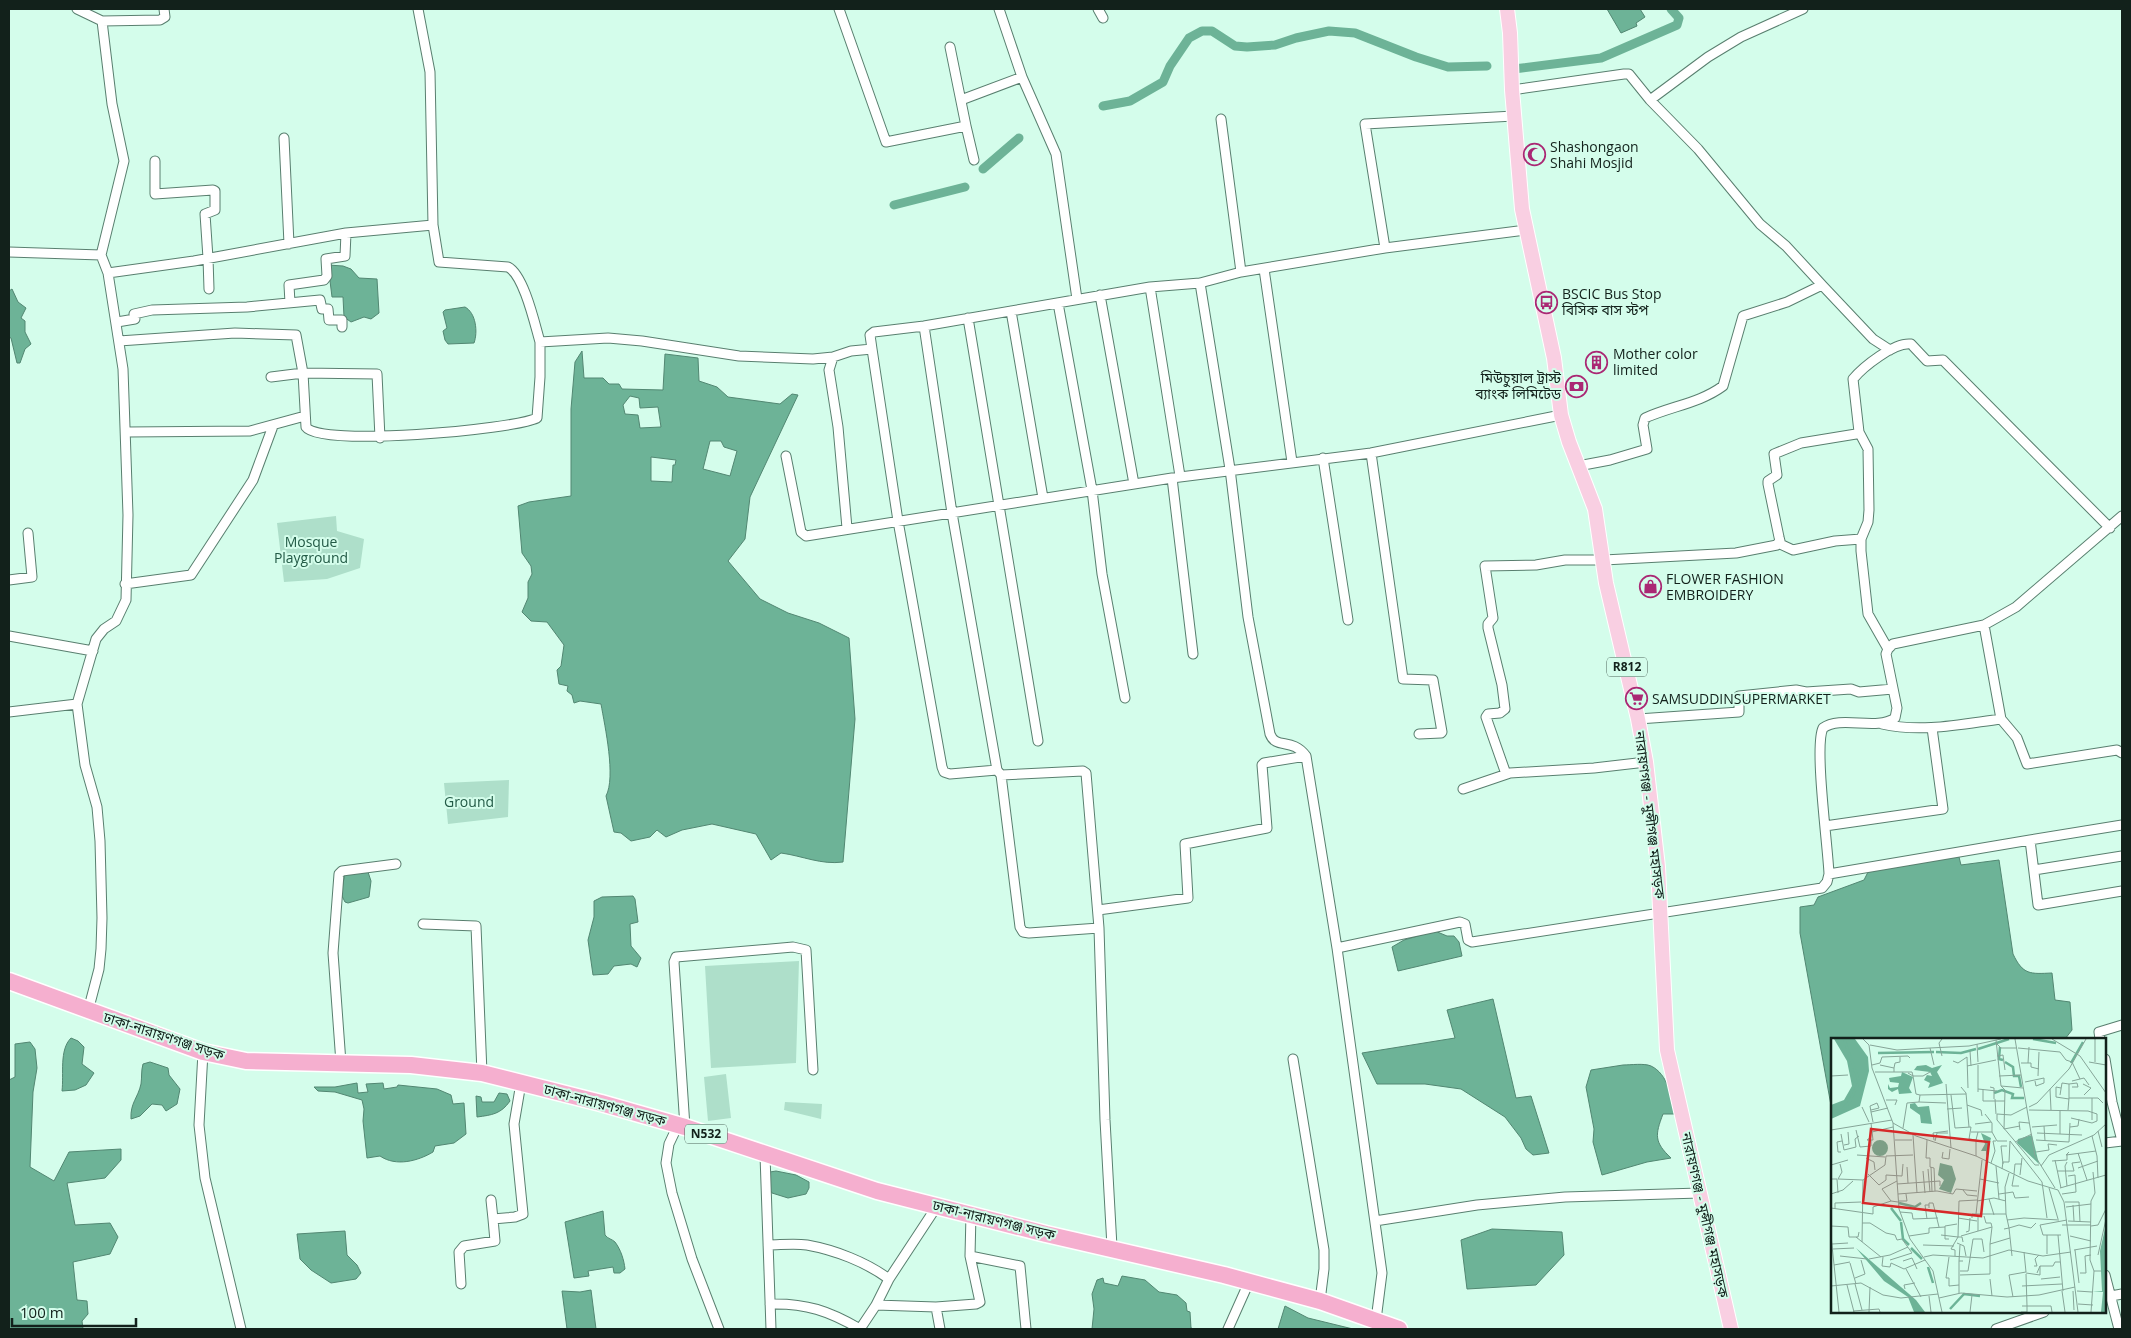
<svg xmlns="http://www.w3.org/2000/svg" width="2131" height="1338" font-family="'Open Sans','Noto Sans Bengali',sans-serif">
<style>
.green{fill:#aedfca}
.water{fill:#6db397;stroke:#528772;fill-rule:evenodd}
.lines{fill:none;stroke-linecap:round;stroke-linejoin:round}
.canal{stroke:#6db397;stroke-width:9}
.street-casing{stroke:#597f6f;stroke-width:11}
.primary-casing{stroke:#fff;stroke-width:16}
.highway-casing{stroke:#fff;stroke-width:19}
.street{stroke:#fff;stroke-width:9}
.primary{stroke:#f9cfe2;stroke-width:14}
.highway{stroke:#f5afcf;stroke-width:16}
.labels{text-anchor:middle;stroke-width:4;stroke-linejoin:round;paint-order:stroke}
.shield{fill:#d4fdeb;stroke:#4c6359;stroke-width:1}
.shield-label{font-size:12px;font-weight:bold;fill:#12211b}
.poi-label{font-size:14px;fill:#12211b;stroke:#d4fdeb;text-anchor:start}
.park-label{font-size:14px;fill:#235a46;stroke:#d4fdeb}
.street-label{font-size:14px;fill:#12211b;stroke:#d4fdeb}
.inset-river{fill:none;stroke:#6db397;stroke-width:2.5}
.inset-road{fill:none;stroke:#86a598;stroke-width:1}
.view{fill:#d62828;fill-opacity:0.15;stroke:#d62828;stroke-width:2.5}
.inset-edge{fill:none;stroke:#12211b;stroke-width:2.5}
</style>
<rect width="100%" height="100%" fill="#d4fdeb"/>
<!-- green -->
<path class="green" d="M336,516L337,531L364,539L360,568L327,579L284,582L277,523Z
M509,780L508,817L448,824L444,783Z
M799,961L796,1063L711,1068L705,966Z
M726,1074L731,1118L708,1121L704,1077Z
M785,1102L822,1104L821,1119L784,1110Z"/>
<!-- water -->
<path class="water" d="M1607,9H1640L1645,17L1636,23L1637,26L1621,33Z
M328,265L343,266L351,269L359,278L377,279L379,313L371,319L364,317L351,322L344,317L343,297H332Z
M12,289L18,302L26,308L21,318L25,321V332L31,344L25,349L20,363H17L11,338L9,337V291Z
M465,307C476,313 478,332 474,343L448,344L445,340L443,331L447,328L443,312L445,310Z
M582,351L584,378H603L609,384H619L622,389L663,390L665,354L698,358L699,381L717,387L728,397L780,404L792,394L798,395L750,497L745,539L728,561L760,599L788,613L819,623L849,638L855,719L843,862C821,865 803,856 781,853L771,860L756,834L712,824L682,830L666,837L657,830L650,837L631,841L621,833L614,832L606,796C616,777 605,727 601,704L580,701L574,703L572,695L567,691L568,686L559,684L557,670L561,666L564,645L547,622L531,621L522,612L528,598V582L532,574L531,566L522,553L518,506L529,502L571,496V409L575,362ZM630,396L639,398L640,408L658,407L661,427L640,428L638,415L625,414L623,405ZM710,441H721L724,447L737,451L730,476L703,469ZM651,457L676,460L675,465H673L672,482L651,481Z
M1958,853L1961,865L1999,860L2013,954C2023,975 2030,974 2052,973L2055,1000L2070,1002L2072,1030L2065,1039H1832V1111L1800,933V907L1814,905L1818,897L1864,880L1869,870Z
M368,872L371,881L369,897L348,903L345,902L341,894L345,873Z
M633,896L635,899L638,922L630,924L631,946L641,958L637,967L631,964L614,966L608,974L593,975L588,940L594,917V901L602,897Z
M1435,931L1447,936H1454L1459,942L1462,956L1398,971L1392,947L1404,940Z
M1493,999L1516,1098L1531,1096L1549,1153L1533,1155L1526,1149L1521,1138L1505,1117L1461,1089L1425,1084H1377L1362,1053L1455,1038L1447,1010Z
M71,1038L78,1041L84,1047L82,1064L94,1073L86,1085L75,1090L62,1091C64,1074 59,1050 71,1038Z
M30,1042L35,1049L37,1068L33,1092L30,1167L54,1181L69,1152L121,1149V1160L105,1178L67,1183L75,1225L110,1223L118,1237L110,1254L73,1262L77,1300L87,1301L88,1314L82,1321L83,1329H9V1080L15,1077V1044Z
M150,1062L168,1068L169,1075L180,1089L177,1104L166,1111L162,1105L152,1104L140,1116L131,1119C130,1103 138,1098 141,1084C142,1077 141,1071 143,1064Z
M1623,1065C1631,1065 1644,1063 1651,1066C1668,1074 1672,1098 1676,1114H1663C1655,1135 1654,1142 1671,1158L1647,1162L1602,1175L1593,1142L1594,1129L1586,1087L1591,1070Z
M357,1083L358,1093L368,1092L366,1084L383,1083L384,1089L397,1087L398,1085L437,1089L451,1095L453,1104L464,1103L466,1134L454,1143L435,1146L433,1152C418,1161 396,1167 380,1156L367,1158L363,1121L364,1109L362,1100L335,1092L318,1091L314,1087H335Z
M499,1093L507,1094L510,1101C501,1114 492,1115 477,1117L476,1096L481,1097L482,1102H494Z
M776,1171L796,1175L809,1182V1188L806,1194L788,1198L772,1193L768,1186L770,1172Z
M603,1211L605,1235C608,1239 612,1239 615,1242C621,1250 624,1260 625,1269L620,1273H614L613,1267L588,1271L589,1276L574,1278L565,1222Z
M1492,1229L1562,1232L1564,1255L1536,1285L1467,1289L1461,1240Z
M345,1231L347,1255L357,1265L361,1273L356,1279L331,1283L311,1270L300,1259L297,1234Z
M1122,1276L1145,1280L1159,1292L1177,1295L1186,1303L1187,1311L1190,1312L1191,1328L1194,1329H1092L1094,1309L1092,1294L1097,1280L1103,1278L1104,1283L1118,1286Z
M591,1290L596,1329H567L562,1291L580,1292Z
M1285,1306L1308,1318L1353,1329H1278Z"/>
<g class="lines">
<!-- canal -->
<path class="canal" d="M1514,69L1601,58L1677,25L1679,18L1671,9
M1103,106L1130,101L1163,82L1170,66L1189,38L1202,31H1212L1235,46L1247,47L1275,45L1296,38L1329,31L1355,33L1416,57L1448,67L1487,66
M983,169L1019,138
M894,205L965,187"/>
<defs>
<path id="street" d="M77,9L102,21L160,20L165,17L164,9
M839,9L886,142L966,126L950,47
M1098,9L1103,18
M1022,77L1056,154L1077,299
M1512,90L1624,74H1629L1650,100L1708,57L1741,37L1803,9
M961,100L1022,77L999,9
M1221,119L1241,272
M966,126L974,160
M284,138L289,244
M155,161V194L213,190L215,191V210L205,214L208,258L209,289
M433,225L439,262L508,267C524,275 535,325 540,342
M1385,248L1365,124L1514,116
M9,252L101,255
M1264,269L1292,462
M108,273L194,261L346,233L433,225L430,72L418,9
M1200,283L1230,469L1248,617L1270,734C1276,750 1292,737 1306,756L1337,948L1382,1273L1376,1320
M1822,285L1873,339L1890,350
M1150,287L1180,476
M1100,295L1134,484
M290,303L289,285L324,280L327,276L326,259L345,256L346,233
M1058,303L1092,490L1102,574L1125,698
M1011,311L1043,498
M968,318L1038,741
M117,322L135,319L134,314L152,310L247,307L320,300L322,309H328L329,320H342V327
M924,326L952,513L997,770
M119,341L235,333L296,335L303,373L377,374L380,438
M872,349L898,521L942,767L944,772L950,774L997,770L1001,775L1020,927L1023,932L1029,933L1099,928L1105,1120L1112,1247
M833,357L829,370L838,427L847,528
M271,377L303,373L306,427C319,447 512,430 537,418L540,377V342L608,338L642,341L739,356L813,359L833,357L851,351L872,349L870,335L874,332L924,326L1150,287L1200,283L1241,272L1385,248L1526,230
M127,432L250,431L305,416
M1859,432L1868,449L1869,510L1868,522L1861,539V551L1868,614L1888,649
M1371,453L1403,679L1433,680L1442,732L1441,733L1419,734
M786,456L801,532L806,536L1172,478L1371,453L1561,415
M1323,458L1348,620
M1578,466L1610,460L1647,449L1643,425L1645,418C1672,406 1700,403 1723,386L1743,316L1787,302L1822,285L1786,246L1760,224L1698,149L1650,100
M1172,478L1193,654
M1778,543L1793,550L1835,541L1861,539
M9,580L32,577L28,533
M125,584L191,575L253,480L273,426
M1984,625L2001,719L2017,738L2027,764L2117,750L2122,753
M9,636L93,651
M9,712L77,704
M1638,719L1739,712V696L1796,690L1806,692L1851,689L1859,692L1893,689
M1882,724C1922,733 1962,724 2001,719
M1506,774L1486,717L1488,714L1500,713L1505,709L1502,685L1488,628V624L1493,618L1485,566L1536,565L1565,560H1604L1736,553L1777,545L1780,541L1779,537L1768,484V481L1777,475L1774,454L1801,443L1856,434L1859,432L1853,379C1863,367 1894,342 1911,344L1927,361L1943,360L2110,528
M1001,775L1083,771L1086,773L1099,928
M1463,789L1510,773L1594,768L1646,762
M1825,826L1943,809L1932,728
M2030,840L2122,825
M2034,870L2122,856
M1829,874L2030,840L2038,905L2122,891
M1098,910L1188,898L1185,844L1267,828L1262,765L1264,763L1306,756
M423,924L476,926L482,1073
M1337,948L1460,922L1465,924L1468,940L1472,942L1822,888L1827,882L1829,874C1828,847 1814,746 1823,728C1841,715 1876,731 1895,718L1897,708L1886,654L1888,649L1893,644L1984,625L2016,607L2122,516
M88,1011L99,969L101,949L102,918L100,841L97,807L85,765L77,704L96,639L104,629L116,621L126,600L128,515L123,369L108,273L101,255L124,161L112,104L102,21
M2100,1039L2099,1032L2122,1025
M203,1052L199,1125L205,1178L241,1329
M1293,1059L1324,1250V1269L1320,1301
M2105,1059L2112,1102L2122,1141
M341,1063L333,953L339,874L342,871L396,864
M678,1125L669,1144L666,1163L672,1193L692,1259L719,1329
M685,1127L674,962L676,957L793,947L806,950L813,1070
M2105,1143L2122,1141
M765,1155L771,1329
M491,1200L493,1219
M1375,1221L1477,1205L1565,1197L1700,1193
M768,1245C780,1245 794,1243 807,1245C835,1250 866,1262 889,1279
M970,1256L1020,1266L1026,1329
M2105,1275L2119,1329
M461,1284L459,1252L464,1246L495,1241L493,1219L515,1217L523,1214L514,1124L521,1083
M2111,1296L2122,1294
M770,1304C806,1303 829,1311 860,1329
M936,1307L876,1305L889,1279L937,1206
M860,1329L876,1305
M940,1329L936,1307L976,1304L980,1302L970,1256L971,1214
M1228,1329L1249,1282
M1996,1329L2044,1312"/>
<path id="primary" d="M1507,9L1510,33L1512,90L1522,209L1554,358L1561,415L1569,442L1595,509L1606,583L1638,719L1646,762L1658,867L1667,1050L1731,1329"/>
<path id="highway" d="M9,981L203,1052L246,1061L411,1065L482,1073L601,1103L685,1127L877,1191L1046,1234L1224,1275L1320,1301L1399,1329"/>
</defs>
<!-- street casing -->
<use href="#street" class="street-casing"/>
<!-- primary casing -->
<use href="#primary" class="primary-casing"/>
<!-- highway casing -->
<use href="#highway" class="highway-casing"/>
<!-- street -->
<use href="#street" class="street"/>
<!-- primary -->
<use href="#primary" class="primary"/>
<!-- highway -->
<use href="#highway" class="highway"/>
</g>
<!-- icons -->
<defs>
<symbol id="mosque-ring" viewBox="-11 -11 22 22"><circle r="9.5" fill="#d4fdeb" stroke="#aa2874" stroke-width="1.5"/><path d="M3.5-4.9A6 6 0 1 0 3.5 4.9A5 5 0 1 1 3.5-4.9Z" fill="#aa2874"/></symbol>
<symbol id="bus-ring" viewBox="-11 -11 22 22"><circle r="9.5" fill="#d4fdeb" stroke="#aa2874" stroke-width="1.5"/><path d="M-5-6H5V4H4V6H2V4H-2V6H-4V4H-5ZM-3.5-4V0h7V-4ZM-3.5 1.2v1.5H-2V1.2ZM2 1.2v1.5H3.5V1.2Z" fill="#aa2874"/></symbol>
<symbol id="building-ring" viewBox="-11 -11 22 22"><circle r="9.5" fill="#d4fdeb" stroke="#aa2874" stroke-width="1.5"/><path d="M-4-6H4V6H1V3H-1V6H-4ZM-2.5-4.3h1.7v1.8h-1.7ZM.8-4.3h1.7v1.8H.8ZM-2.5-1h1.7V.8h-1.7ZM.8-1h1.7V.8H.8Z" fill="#aa2874"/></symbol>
<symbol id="bank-ring" viewBox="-11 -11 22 22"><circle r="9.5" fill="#d4fdeb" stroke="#aa2874" stroke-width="1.5"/><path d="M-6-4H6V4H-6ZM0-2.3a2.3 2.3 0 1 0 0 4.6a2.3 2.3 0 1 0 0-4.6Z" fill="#aa2874"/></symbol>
<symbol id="shop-ring" viewBox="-11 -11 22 22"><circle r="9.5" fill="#d4fdeb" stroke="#aa2874" stroke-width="1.5"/><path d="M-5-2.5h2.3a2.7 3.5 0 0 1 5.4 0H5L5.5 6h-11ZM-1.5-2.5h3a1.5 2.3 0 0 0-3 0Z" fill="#aa2874"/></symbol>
<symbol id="supermarket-ring" viewBox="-11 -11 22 22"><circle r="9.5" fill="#d4fdeb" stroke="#aa2874" stroke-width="1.5"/><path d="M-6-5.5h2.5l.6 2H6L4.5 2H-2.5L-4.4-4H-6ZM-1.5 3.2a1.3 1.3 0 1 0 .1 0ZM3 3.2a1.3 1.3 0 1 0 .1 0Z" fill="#aa2874"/></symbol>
</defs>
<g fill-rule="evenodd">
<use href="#mosque-ring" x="1522" y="142" width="25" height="25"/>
<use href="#bus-ring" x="1534" y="290" width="25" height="25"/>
<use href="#building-ring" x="1584" y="350" width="25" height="25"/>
<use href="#bank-ring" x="1564" y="374" width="25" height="25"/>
<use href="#shop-ring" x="1638" y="574" width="25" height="25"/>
<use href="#supermarket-ring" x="1624" y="686" width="25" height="25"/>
</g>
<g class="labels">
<!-- shield labels -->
<g class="shield">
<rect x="1607" y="657.5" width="40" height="19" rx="4"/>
<rect x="685" y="1124.5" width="42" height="19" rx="4"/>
</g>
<g class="shield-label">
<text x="1627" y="671">R812</text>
<text x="706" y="1138">N532</text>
</g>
<!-- poi labels -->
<g class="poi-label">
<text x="1550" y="152">Shashongaon<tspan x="1550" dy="16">Shahi Mosjid</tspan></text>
<text x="1562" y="299">BSCIC Bus Stop<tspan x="1562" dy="16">বিসিক বাস স্টপ</tspan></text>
<text x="1613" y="359">Mother color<tspan x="1613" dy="16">limited</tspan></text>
<text x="1561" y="383" text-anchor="end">মিউচুয়াল ট্রাস্ট<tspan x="1561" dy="16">ব্যাংক লিমিটেড</tspan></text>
<text x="1666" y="584">FLOWER FASHION<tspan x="1666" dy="16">EMBROIDERY</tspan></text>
<text x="1652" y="704">SAMSUDDINSUPERMARKET</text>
</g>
<!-- park labels -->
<g class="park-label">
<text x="311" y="547">Mosque<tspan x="311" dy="16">Playground</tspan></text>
<text x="469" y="807">Ground</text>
</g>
<!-- street labels -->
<g class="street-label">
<text transform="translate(1650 815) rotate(83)" y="5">নারায়ণগঞ্জ - মুন্সীগঞ্জ মহাসড়ক</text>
<text transform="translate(164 1036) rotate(18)" y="5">ঢাকা-নারায়ণগঞ্জ সড়ক</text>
<text transform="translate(605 1105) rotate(15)" y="5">ঢাকা-নারায়ণগঞ্জ সড়ক</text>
<text transform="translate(1705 1215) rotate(77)" y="5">নারায়ণগঞ্জ - মুন্সীগঞ্জ মহাসড়ক</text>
<text transform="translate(994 1220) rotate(14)" y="5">ঢাকা-নারায়ণগঞ্জ সড়ক</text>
</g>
</g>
<!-- overview -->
<g transform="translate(1831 1038)">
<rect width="275" height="275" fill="#d4fdeb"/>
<path d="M3,1H24L37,19L38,33L29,68L0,81V67L13,62L21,48L16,23ZM95,27L101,30L111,27L106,34L112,45L97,50L99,45L93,42L96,37L101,38L99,34L83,32L86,28ZM71,34L82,39L78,50L81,55L68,56L67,51L61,54L57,51V46L59,50L67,49L68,45L59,44L58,40L70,38ZM84,65L87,69L98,68L101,86L90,85L89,77L79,70V66ZM150,95L160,100L155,120V113H150L154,106ZM201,97L208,126L186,105L187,101ZM41 110a8 8 0 1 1 16 0a8 8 0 1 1-16 0ZM109,125L121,128L125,141L120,155L108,151L113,142L107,137ZM275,186V274H270L272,254L261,253H271L269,213ZM25,210L85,262L94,274H83L77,259L53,243Z" fill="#6db397"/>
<path class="inset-river" d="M202,1L225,5M169,9L168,21L172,22M147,11L178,1M105,14L130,15L145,11M47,15L103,14M174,24L182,29L183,38H188L190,49M240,25L252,4M163,55L171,52L182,56L181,60H193M0,74L11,72L19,63L28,44L13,1M68,165L84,169L90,165M60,170L70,183M70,184L72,201L78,207M80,210L91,221M97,229L102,245M119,271L133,256L149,258"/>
<path class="inset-road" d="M32,1L38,7L41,30L62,85L85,98L145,118L197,143L227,152M184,1L204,118L224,150M221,1L249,18L275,55M165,2L170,48M146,6L147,24M166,6L170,10H185M39,7L66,12L99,10L138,8L170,1M99,10L103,27M187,10L229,14L235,22L241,24L249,41M139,13L140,28M111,18L108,5L111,1M166,18L172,17L174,32M122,23L127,25L136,19L137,50M258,24L275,27M264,24V1M190,25H200V29L208,31M197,25L198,9M41,27L49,25L51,19L77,18L79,20M49,27L63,30V34M147,27V54M136,28L165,22M63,30L64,25L69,24V19M44,34H81L82,38H92L99,34M77,35L82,38L85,56L89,57M0,38L17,37M168,38L190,37M207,38L208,14M241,43L253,40L258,47M194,44L213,40V45L205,48L204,43M115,46L120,110M252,46L260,50L253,57M170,48L174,52L173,91M170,48L192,50M130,49L135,55L138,89M159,49L163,50V61M230,50L225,49V59L238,61M147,51L166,53M152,51V63H174M219,51L220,72M120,57L124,90L140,89L138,101L145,102V118M229,57L231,45L238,46M238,60V46L246,45L247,49H241M164,61L165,76M55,62H66L64,67M88,64L115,65M136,67L150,72L151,78M31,69L38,84M196,69L180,77L166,76V82L204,127H208M198,69L206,65L238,31L255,1M116,71L131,70M40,72L48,70L46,65L39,68L40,74M198,72L257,73L266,76V83L261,85L240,80M237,72L238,60H261M154,76L161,85V94M261,82V60H267L272,65M42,84L40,74L57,70M62,85L68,171L79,201L102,233L111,274M144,86L160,84M213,88L214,103M201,89L226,87M239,89L247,88L248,81M72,90L76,65L88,64L89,57L135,56M173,91L189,88M0,92L61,82M25,92L29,109L40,108V102M189,92L188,84L198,85M267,93L271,109M41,94L62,89M140,94H147L145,102M147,94H161L166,103H176M206,95L251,97M10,96L13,112L25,109L24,101L28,98M229,96V72M82,97L86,155M261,98L266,118L267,140M40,99L36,102H42L40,85M64,102H81M96,102L95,120H99V129L103,130L104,153M103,102L102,95L117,93M205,102L238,104M104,103L106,95H117M179,103L211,144L216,180M184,104L201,96M238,104L239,85M13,107L18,106L17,94M10,114H7L6,104L11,103M112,114L111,120L118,121L119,111M205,114L218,112L217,106L226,107M238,114L235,117L265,113M247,115L256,142M26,117L54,119M35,120L43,124L44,132M224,122L230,150M221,123L236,122V116M160,125L164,113L162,103H165M9,126L11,134L7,141L32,142M172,126L170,108H176M0,127L17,122M165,128L168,161M210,128L218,117L263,97L275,86M76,129L77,145M100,129L101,154M247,130L267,123M97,131L99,154M171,131L172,124H178L179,103M92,133L94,155M226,133H243L241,125L249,124M262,134L264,155L260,163L259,222L263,233H270M37,136L48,147M183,136L184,126H191M183,137L181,148H188M189,137L191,120M0,141H6L7,155M149,141L168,145M66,146L109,143V148M48,147L55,142V137L71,138L72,126M236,148L234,128L236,124M218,150L227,181M229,150L275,137M132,152L136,157L146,158M227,152L233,164L247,274M0,156L12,152L22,143M67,156L106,153L122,156L125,151L146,153M168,156L182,154L184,160L198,159M231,156L245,154L244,137L237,138M158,161L163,177M60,163L51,151L66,143M68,163H76L75,156M146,163L163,160L175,163M234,164H248L249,184M242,167L243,183M235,169L260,166M0,170L42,176V169L60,163L67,164M98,170V165H102L108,189M4,171V165L30,164M69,174L81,175L82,181L107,180M145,176H175L178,190L188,187L200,190L205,185M175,176L174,149L178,135M127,180L146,183M141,180V176H145L151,122M96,181L94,167H98M176,182L193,180L228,182M237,183L260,184M31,185H39L55,195L64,197L66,202L71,201L81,215L59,222M231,187H260M0,188L17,189L18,199H27L28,194M260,188L267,187L275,171M173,191L178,190L181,218M147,193V177M135,194L138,193L139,180M110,197L127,199M227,197L232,253M230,197H212L209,187L236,182M0,198L8,274M78,198L98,195V190L114,189M130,198L161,189L160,185H155L153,178M239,198L260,203M25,199L50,219M118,201H114V188L126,186M31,204L32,142L54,127L55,118L82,117M132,204L131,199H127L128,163L146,162M126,205L133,208L135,218M1,206L17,205M159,206L161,189M92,207L123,208M129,207L128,223H132M2,211L23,210M243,212L266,208M244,212L248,245M216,216V197M267,217L275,181M9,218L36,221M124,218V212L120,211L127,199M52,219L51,228L59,229M93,219L102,217L152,220L178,212L212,218L240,214M118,219L115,240H118V248L128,247M38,221L59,217L77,209M72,223L81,220L86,231M19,225L25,246M3,227L19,224M203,228H206L204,221L208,217M209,228H222L224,224H229M59,229L60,225L73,231L94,222M75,231L90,259M129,233H137L142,201H151L153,214M195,235L209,237V228L206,235M249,235H255L254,218L260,217M195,236L196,268H220L221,274M129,237L159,236V206L179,200M24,240L34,236L30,222M159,241L161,258M210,241L229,239M24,246L31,272M16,247L23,274M0,248L30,245L52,257L70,260L107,256M191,248L231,246M74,251L73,247L84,245M231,253L234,274M242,253L243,272M246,253L261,254M128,255V223M98,258L100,274M182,259L178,237L195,234L193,214M108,260L130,255L176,259L208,257L244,249M247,266L262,267M22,273L48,271L49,274M38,274L39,249M139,274L141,257M190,274H196V268H191M260,274L263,233"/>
<path class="view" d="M40,91L158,104L150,178L32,165Z"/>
<rect width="275" height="275" class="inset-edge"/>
</g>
<!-- border -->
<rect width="2131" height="1338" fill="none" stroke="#12211b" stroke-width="20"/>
<!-- scale -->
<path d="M12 1318v8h124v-8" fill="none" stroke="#12211b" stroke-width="2.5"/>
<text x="20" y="1318" font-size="15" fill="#12211b" stroke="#d4fdeb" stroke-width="4" paint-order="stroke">100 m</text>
</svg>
